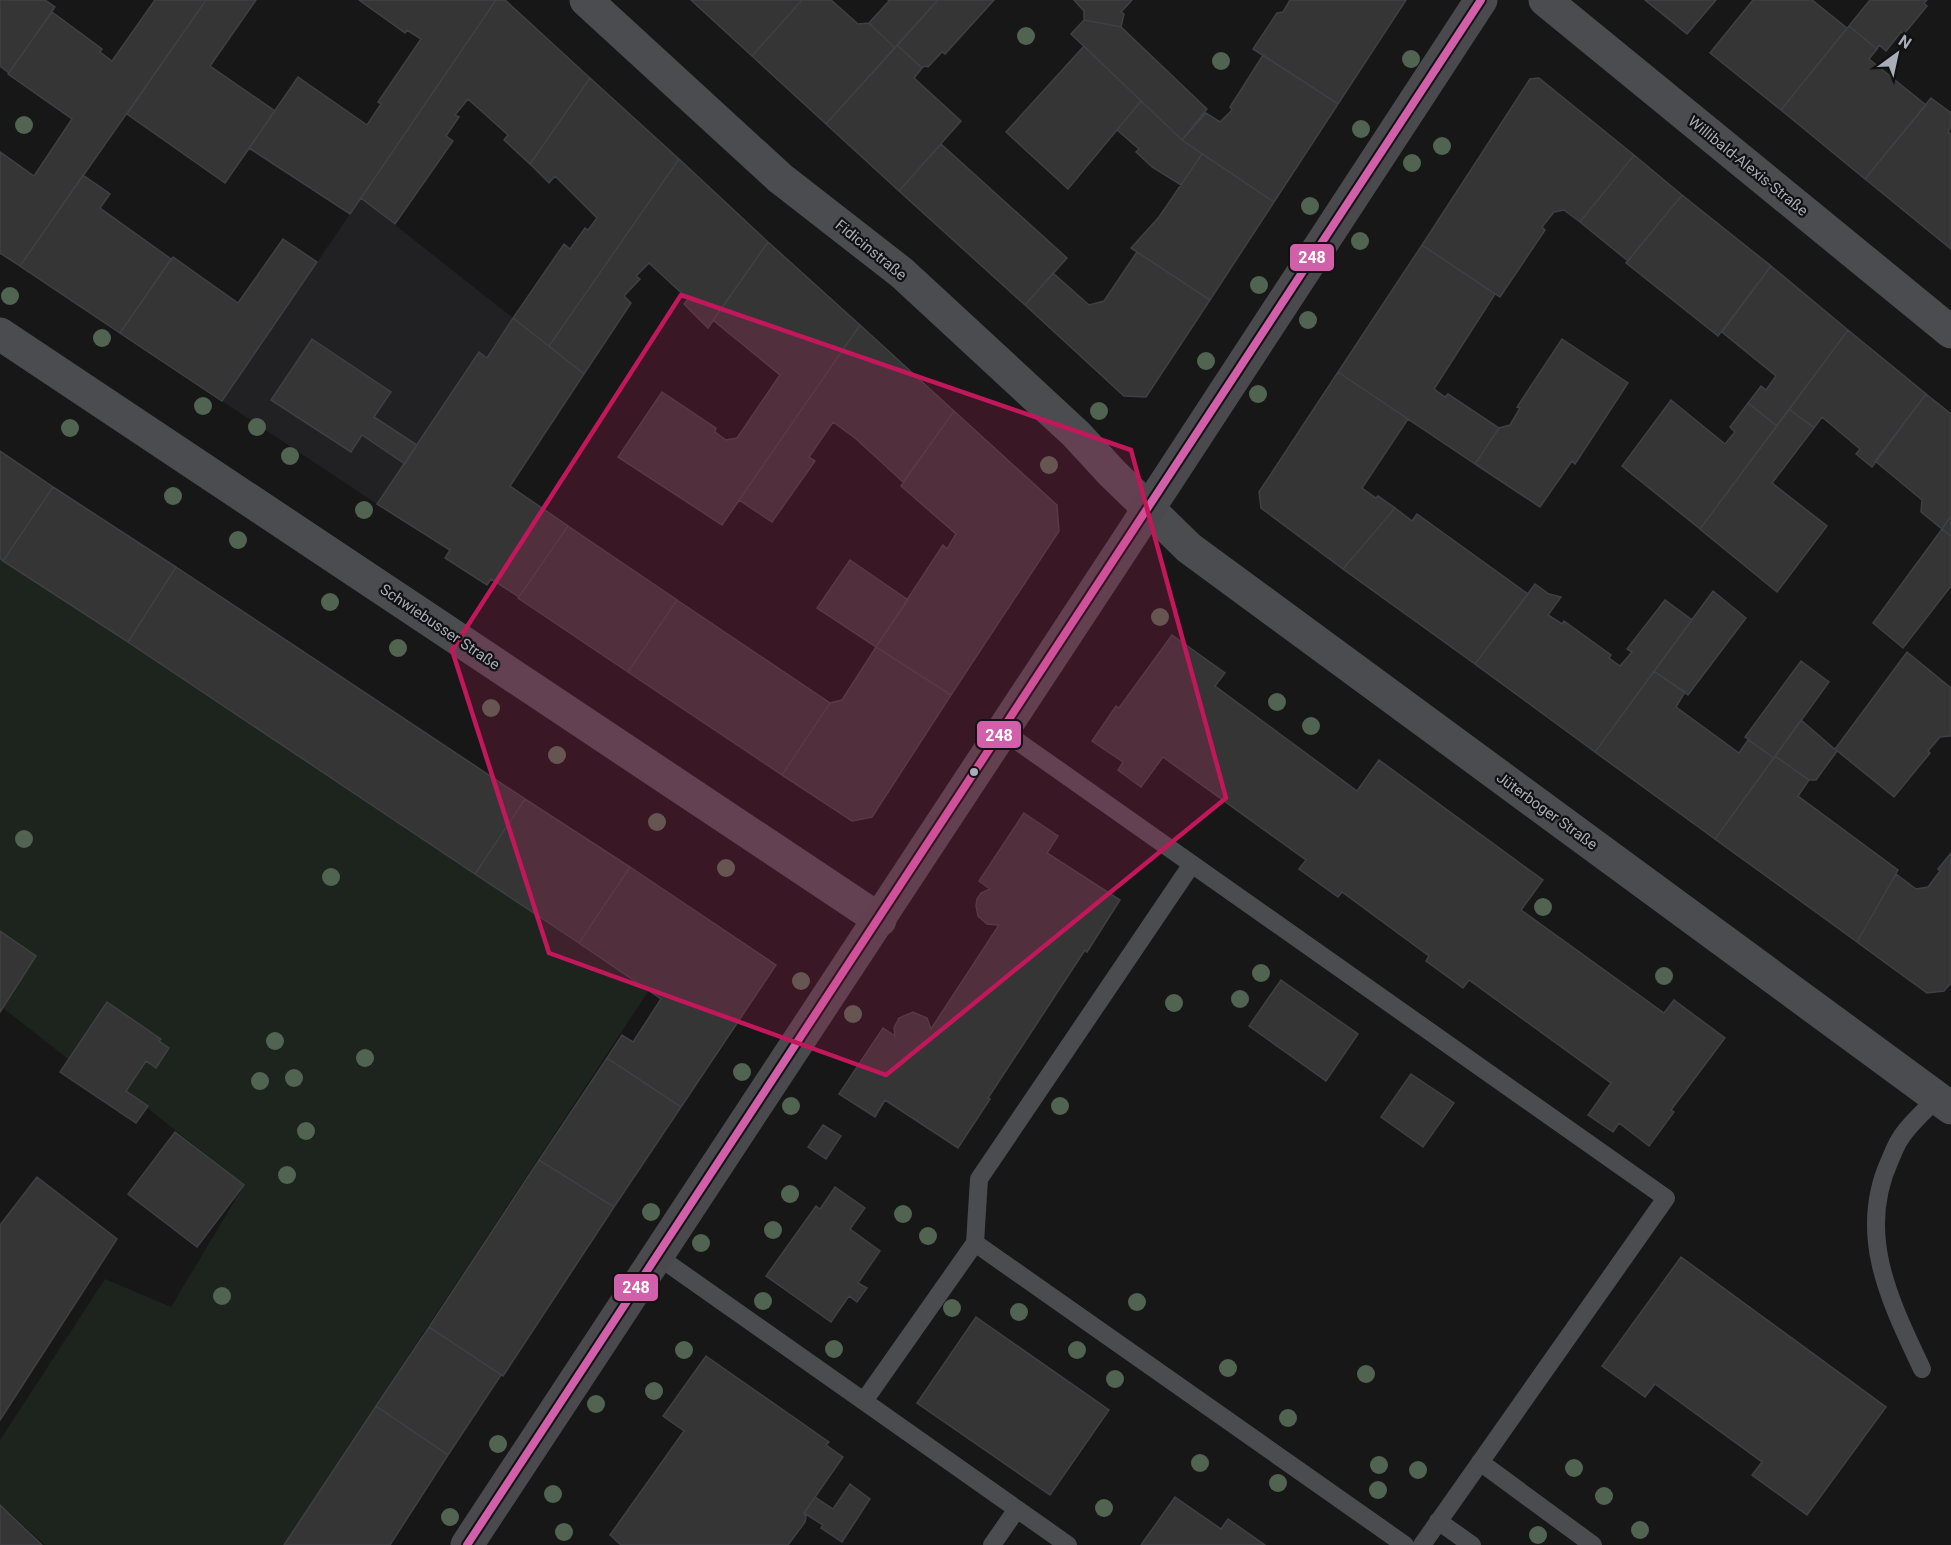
<svg xmlns="http://www.w3.org/2000/svg" width="1951" height="1545" font-family="Roboto,sans-serif">
<style>
.built{fill:#212123}
.green{fill:#1d241e}
.building{fill:#353536;stroke:#3f4043;stroke-width:1.5}
.lines{fill:none;stroke-linecap:round;stroke-linejoin:round}
.lane{stroke:#4b4c50;stroke-width:18}
.street{stroke:#4b4c50;stroke-width:33}
.secondary{stroke:#4a4a4e;stroke-width:33}
.bus-1-casing{stroke:#111113;stroke-width:12}
.bus-1{stroke:#d25fa9;stroke-width:8}
.tree{fill:#506451}
.marked{fill:#c2185b;fill-opacity:0.2;stroke:#c2185b;stroke-width:4.5;stroke-linejoin:round}
.bus-dot{fill:#a8adb8;stroke:#111113;stroke-width:2}
.labels{text-anchor:middle;stroke-width:4.5;stroke-linejoin:round;paint-order:stroke}
.street-label{font-size:15px;fill:#a8adb8;stroke:#111113}
.line-badge{stroke:#111113;stroke-width:2}
.badge-label{font-size:16px;text-anchor:middle;font-weight:bold;fill:#fff}
</style>
<rect width="100%" height="100%" fill="#171717"/>
<!-- built -->
<path class="built" d="M361,198L513,318L487,358L479,352L377,504L222,401Z"/>
<!-- green -->
<path class="green" d="M0,556L649,990L284,1545H45L0,1504V1440L105,1279L171,1307L244,1185L126,1091L161,1038L107,1002L72,1062L3,1008L36,956L0,931Z"/>
<!-- building -->
<path class="building" d="M0,0H45L55,7L9,73L0,66Z
M155,0H206L20,266L0,253V152L34,176L72,119L8,74L52,12L102,49L100,52L112,61Z
M206,0H256L210,66L275,111L225,183L127,114Z
M359,0H496L350,214L249,148L298,77L367,125L381,104L378,102L421,39L407,30L405,33Z
M496,0H505L590,78L530,164L504,140L508,135L468,99L455,115L459,117L446,136L453,141L395,224L361,198Z
M691,0H802L752,56Z
M802,0H831L858,24L869,23L895,48L826,124L752,56Z
M888,0H938L895,48L869,23L889,1Z
M938,0H994L945,54L942,52L928,67L925,66L922,68L897,45Z
M1074,0H1132L1121,12L1124,14L1121,27L1084,20V11Z
M1290,0H1406L1338,104L1253,49L1277,13L1283,12Z
M1645,0H1716L1687,34Z
M1753,0H1812L1847,28L1781,110L1710,53Z
M1870,0H1927L1924,3L1927,6L1904,34L1901,32L1886,51L1879,45L1877,49L1849,26Z
M1084,20L1121,27L1207,109L1182,140L1071,34Z
M1849,26L1877,49L1869,59L1926,105L1865,179L1781,110Z
M897,45L922,68L914,78L961,121L899,191L826,124Z
M1084,46L1141,101L1068,189L1006,132Z
M1263,55L1338,104L1274,202L1182,140L1206,113L1220,122L1232,110L1230,107Z
M590,78L679,159L549,346L513,318L564,244L570,249L585,228L588,230L597,218L555,176L549,183L530,164Z
M1539,78L1634,155L1580,222L1564,210L1554,212L1542,227L1545,230L1500,297L1422,245L1530,79Z
M1931,98L1951,113V127L1948,132L1951,134V249L1865,179Z
M1141,101L1182,140L1202,154L1181,185L1152,167L1136,152L1139,149L1117,130Z
M941,144L1067,258L1025,305L899,191Z
M1202,154L1274,202L1210,300L1131,248L1159,217Z
M1634,155L1682,195L1628,261L1580,222Z
M679,159L768,242L708,328L684,304L688,299L649,263L636,276L640,279L624,296L631,303L584,374L549,346Z
M83,175L110,194L100,208L171,259L120,333L20,266Z
M1682,195L1771,266L1718,336L1626,263Z
M283,239L317,262L222,401L120,333L173,257L238,303Z
M768,242L860,325L722,525L618,457L662,392L716,428L715,432L726,440L737,438L780,375L713,320Z
M1422,245L1495,294L1434,389L1445,397L1448,394L1499,428L1475,464L1338,372Z
M1137,252L1210,300L1146,397L1124,396L1025,305L1053,273L1089,305L1104,301Z
M1771,266L1848,330L1777,426L1748,403L1761,386L1766,390L1776,376L1722,332Z
M513,318L584,374L510,486L568,526L519,597L491,579L487,585L445,558L450,550L377,504L479,352L487,358Z
M860,325L954,411L903,482L855,438L833,422L809,457L815,461L772,522L739,500Z
M1848,330L1926,394L1872,467L1856,454L1860,449L1822,417L1814,428L1789,409Z
M312,339L391,392L374,417L417,445L405,464L362,435L351,452L271,400Z
M1562,339L1628,383L1575,464L1572,461L1540,507L1475,464L1499,428L1510,425L1520,408L1517,407Z
M1338,372L1408,419L1362,488L1376,498L1378,496L1395,508L1343,569L1261,508L1259,492Z
M1926,394L1951,414V516L1942,529L1921,512L1922,500L1875,461Z
M1671,400L1725,444L1735,432L1730,427L1748,403L1777,426L1700,529L1622,466Z
M1789,409L1814,428L1772,483L1827,526L1777,592L1700,529Z
M954,411L1057,505L1059,531L951,695L876,647L943,545L947,549L956,534L901,486Z
M0,451L53,487L3,561L0,558Z
M53,487L176,567L128,642L3,561Z
M1395,508L1412,521L1417,514L1528,594L1475,664L1343,569Z
M1951,516V536L1942,529Z
M568,526L677,600L628,672L518,598Z
M1942,529L1951,536V586L1903,648L1873,623Z
M850,560L908,600L876,647L817,608Z
M176,567L525,799L475,874L128,642Z
M1535,584L1549,594L1561,597L1548,615L1562,624L1564,621L1611,655L1609,658L1620,666L1632,652L1627,649L1665,600L1692,620L1595,752L1475,664Z
M1713,591L1746,618L1688,695L1654,671Z
M677,600L830,703L782,775L628,672Z
M1172,635L1225,673L1215,686L1357,791L1379,760L1543,880L1521,910L1664,1013L1674,1000L1725,1038L1671,1110L1674,1112L1649,1146L1619,1123L1613,1132L1588,1115L1611,1083L1469,980L1463,988L1426,961L1429,956L1342,892L1338,897L1299,869L1306,860L1163,757L1141,787L1118,770L1123,762L1092,741L1116,706L1119,708Z
M876,647L951,695L872,817L852,821L782,775L830,703L842,700Z
M1907,652L1951,688V736L1940,737L1928,751L1930,753L1894,797L1835,749Z
M1801,661L1829,682L1774,758L1745,737Z
M1654,671L1685,692L1676,707L1739,753L1748,740L1774,758L1715,839L1595,752Z
M1801,720L1837,751L1816,780H1809L1775,756Z
M1775,756L1809,780L1798,796L1898,870L1857,942L1715,839Z
M525,799L630,867L579,943L475,874Z
M1024,813L1058,836L1047,853L1120,900L1087,952L1085,950L988,1098L990,1099L958,1148L885,1100L875,1117L839,1094L883,1028L895,1036L894,1028L899,1018L913,1012L927,1018L931,1029L999,925L987,924L978,916L976,906L977,899L981,893L990,889L979,881Z
M1951,853V983L1944,991L1927,993L1857,942L1896,874L1916,889L1928,887L1940,871L1938,869Z
M630,867L776,965L681,1107L607,1058L622,1035L633,1042L661,999L579,943Z
M0,931L36,956L0,1012Z
M1281,980L1358,1034L1326,1081L1249,1026Z
M107,1002L161,1039L159,1041L169,1048L156,1068L146,1061L126,1091L148,1106L136,1123L60,1072Z
M607,1058L681,1107L614,1207L539,1160Z
M1411,1074L1454,1103L1423,1147L1381,1117Z
M823,1125L841,1136L826,1159L808,1147Z
M175,1132L244,1185L197,1247L128,1194Z
M539,1160L614,1207L503,1376L429,1327Z
M37,1177L117,1239L0,1420V1225Z
M835,1187L865,1208L850,1229L880,1251L858,1283L867,1288L857,1302L849,1296L831,1322L766,1276L816,1206L820,1209Z
M1681,1257L1886,1407L1807,1515L1752,1475L1762,1462L1655,1384L1645,1397L1602,1366Z
M976,1317L1109,1410L1050,1495L917,1403Z
M429,1327L501,1375L448,1455L376,1406Z
M706,1356L829,1442L826,1445L843,1457L804,1513L806,1517L805,1522L788,1545H621L610,1535L684,1431L663,1416Z
M376,1406L448,1455L390,1545H284Z
M850,1484L870,1499L842,1542L821,1528L823,1525L804,1513L815,1497L833,1509Z
M1175,1497L1221,1529L1228,1519L1265,1545H1141Z
M0,1505L42,1545H0Z"/>
<g class="lines">
<!-- lane -->
<path class="lane" d="M1003,731L1666,1198L1422,1545
M975,1243L1405,1545
M656,1255L1068,1545
M1922,1369C1890,1301 1856,1234 1890,1160C1893,1153 1896,1145 1900,1139C1909,1124 1925,1111 1937,1098
M864,1401L975,1243L979,1179L1192,864
M1480,1462L1593,1545
M1438,1521L1472,1545
M992,1545L1017,1509"/>
<!-- street -->
<path class="street" d="M586,0L780,178L902,273L1076,434L1112,473L1189,548L1951,1108
M1545,0L1951,332
M0,334L880,920"/>
<!-- secondary -->
<path class="secondary" d="M467,1545C804,1029 1146,517 1481,0"/>
<defs>
<path id="bus-1" d="M467,1545L1481,0"/>
</defs>
<!-- bus-1 casing -->
<use href="#bus-1" class="bus-1-casing"/>
<!-- bus-1 -->
<use href="#bus-1" class="bus-1"/>
</g>
<!-- trees -->
<g class="tree">
<circle cx="1026" cy="36" r="9"/>
<circle cx="1411" cy="59" r="9"/>
<circle cx="1221" cy="61" r="9"/>
<circle cx="24" cy="125" r="9"/>
<circle cx="1361" cy="129" r="9"/>
<circle cx="1442" cy="146" r="9"/>
<circle cx="1412" cy="163" r="9"/>
<circle cx="1310" cy="206" r="9"/>
<circle cx="1360" cy="241" r="9"/>
<circle cx="1259" cy="285" r="9"/>
<circle cx="10" cy="296" r="9"/>
<circle cx="1308" cy="320" r="9"/>
<circle cx="102" cy="338" r="9"/>
<circle cx="1206" cy="361" r="9"/>
<circle cx="1258" cy="394" r="9"/>
<circle cx="203" cy="406" r="9"/>
<circle cx="1099" cy="411" r="9"/>
<circle cx="257" cy="427" r="9"/>
<circle cx="70" cy="428" r="9"/>
<circle cx="290" cy="456" r="9"/>
<circle cx="1049" cy="465" r="9"/>
<circle cx="173" cy="496" r="9"/>
<circle cx="364" cy="510" r="9"/>
<circle cx="238" cy="540" r="9"/>
<circle cx="330" cy="602" r="9"/>
<circle cx="1160" cy="617" r="9"/>
<circle cx="398" cy="648" r="9"/>
<circle cx="1277" cy="702" r="9"/>
<circle cx="491" cy="708" r="9"/>
<circle cx="1311" cy="726" r="9"/>
<circle cx="557" cy="755" r="9"/>
<circle cx="657" cy="822" r="9"/>
<circle cx="24" cy="839" r="9"/>
<circle cx="726" cy="868" r="9"/>
<circle cx="331" cy="877" r="9"/>
<circle cx="1543" cy="907" r="9"/>
<circle cx="1261" cy="973" r="9"/>
<circle cx="1664" cy="976" r="9"/>
<circle cx="801" cy="981" r="9"/>
<circle cx="1240" cy="999" r="9"/>
<circle cx="1174" cy="1003" r="9"/>
<circle cx="853" cy="1014" r="9"/>
<circle cx="275" cy="1041" r="9"/>
<circle cx="365" cy="1058" r="9"/>
<circle cx="742" cy="1072" r="9"/>
<circle cx="294" cy="1078" r="9"/>
<circle cx="260" cy="1081" r="9"/>
<circle cx="791" cy="1106" r="9"/>
<circle cx="1060" cy="1106" r="9"/>
<circle cx="306" cy="1131" r="9"/>
<circle cx="287" cy="1175" r="9"/>
<circle cx="790" cy="1194" r="9"/>
<circle cx="651" cy="1212" r="9"/>
<circle cx="903" cy="1214" r="9"/>
<circle cx="773" cy="1230" r="9"/>
<circle cx="928" cy="1236" r="9"/>
<circle cx="701" cy="1243" r="9"/>
<circle cx="222" cy="1296" r="9"/>
<circle cx="763" cy="1301" r="9"/>
<circle cx="1137" cy="1302" r="9"/>
<circle cx="952" cy="1308" r="9"/>
<circle cx="1019" cy="1312" r="9"/>
<circle cx="834" cy="1349" r="9"/>
<circle cx="684" cy="1350" r="9"/>
<circle cx="1077" cy="1350" r="9"/>
<circle cx="1228" cy="1368" r="9"/>
<circle cx="1366" cy="1374" r="9"/>
<circle cx="1115" cy="1379" r="9"/>
<circle cx="654" cy="1391" r="9"/>
<circle cx="596" cy="1404" r="9"/>
<circle cx="1288" cy="1418" r="9"/>
<circle cx="498" cy="1444" r="9"/>
<circle cx="1200" cy="1463" r="9"/>
<circle cx="1379" cy="1465" r="9"/>
<circle cx="1574" cy="1468" r="9"/>
<circle cx="1418" cy="1470" r="9"/>
<circle cx="1278" cy="1483" r="9"/>
<circle cx="1378" cy="1490" r="9"/>
<circle cx="553" cy="1494" r="9"/>
<circle cx="1604" cy="1496" r="9"/>
<circle cx="1104" cy="1508" r="9"/>
<circle cx="450" cy="1517" r="9"/>
<circle cx="1640" cy="1530" r="9"/>
<circle cx="564" cy="1532" r="9"/>
<circle cx="1538" cy="1535" r="9"/>
</g>
<!-- marked area -->
<path class="marked" d="M681,295L1131,450L1226,798L886,1075L549,953L452,650Z"/>
<!-- markers -->
<circle class="bus-dot" cx="974" cy="772" r="5"/>
<g class="labels">
<!-- street labels -->
<g class="street-label">
<text transform="translate(1748 166) rotate(39)" y="5">Willibald-Alexis-Straße</text>
<text transform="translate(871 250) rotate(39)" y="5">Fidicinstraße</text>
<text transform="translate(440 627) rotate(34)" y="5">Schwiebusser Straße</text>
<text transform="translate(1547 811) rotate(36)" y="5">Jüterboger Straße</text>
</g>
</g>
<g class="line-badge">
<rect x="1289" y="243" width="46" height="29" rx="6" fill="#d25fa9"/>
<rect x="976" y="720" width="46" height="29" rx="6" fill="#d25fa9"/>
<rect x="613" y="1273" width="46" height="29" rx="6" fill="#d25fa9"/>
</g>
<g class="badge-label">
<text x="1312" y="263">248</text>
<text x="999" y="741">248</text>
<text x="636" y="1293">248</text>
</g>
<!-- north arrow -->
<g transform="translate(1897 54) rotate(33)" stroke="#111113" stroke-width="4.5" paint-order="stroke">
<path d="M0-4.5L10 22L0 15L-10 22Z" fill="#a8adb8"/>
<text y="-9" font-size="16" font-weight="bold" text-anchor="middle" fill="#a8adb8">N</text>
</g>
</svg>
